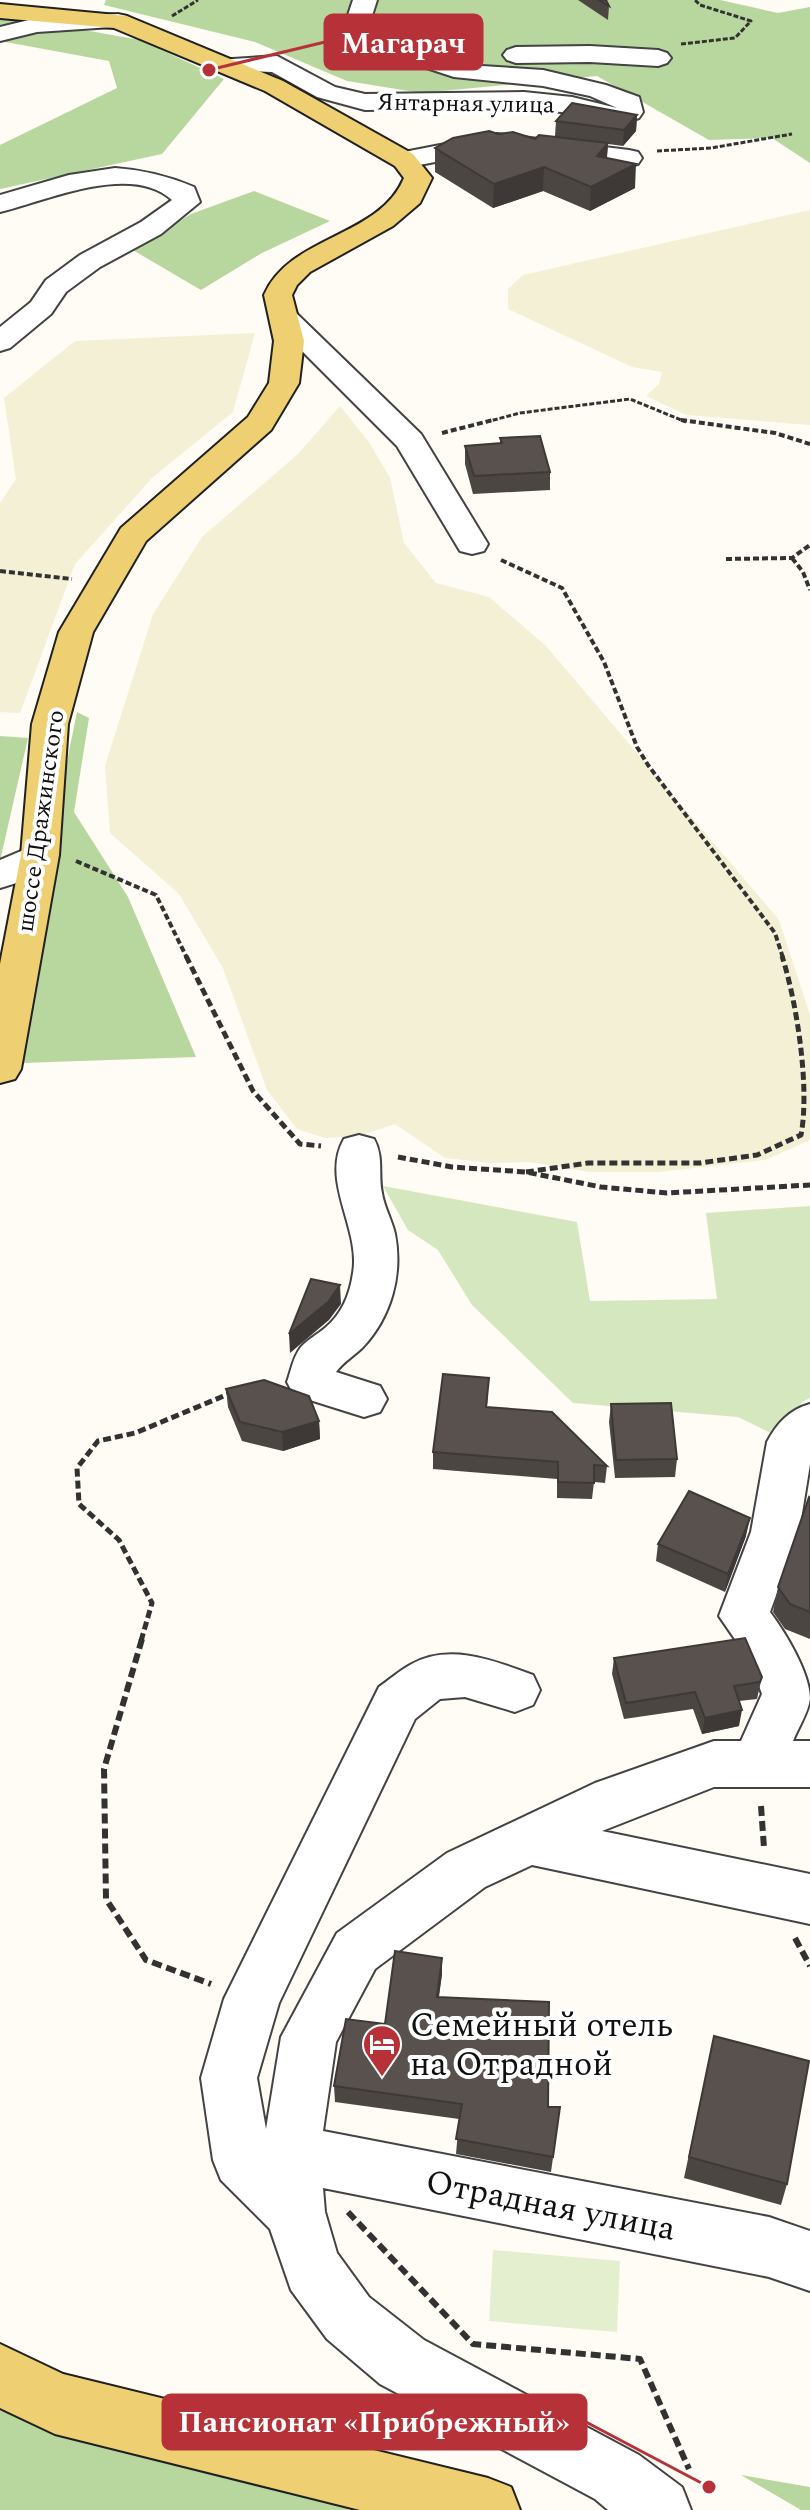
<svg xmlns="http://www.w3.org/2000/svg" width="810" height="2510" font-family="Spectral,serif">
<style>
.farmland{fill:#f3f0d5}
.green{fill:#d4e7bf}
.forest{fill:#b8d79f}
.pitch{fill:#e4efd0}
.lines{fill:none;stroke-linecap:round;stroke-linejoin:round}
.minor-casing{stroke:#434343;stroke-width:4}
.major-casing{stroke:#212121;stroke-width:4}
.path-far3{stroke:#323232;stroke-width:3;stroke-dasharray:5 2;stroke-linecap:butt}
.path-far2{stroke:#323232;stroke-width:4;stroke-dasharray:6 3;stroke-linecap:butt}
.path-far1{stroke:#323232;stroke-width:5;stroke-dasharray:8 4;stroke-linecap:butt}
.path{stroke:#323232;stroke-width:6;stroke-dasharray:10 5;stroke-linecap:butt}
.minor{fill:#fff;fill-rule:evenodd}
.major{fill:#eed073;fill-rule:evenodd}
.wall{fill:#4c4642}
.shaded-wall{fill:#3e3936}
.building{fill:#58514d;stroke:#3e3936;stroke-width:2}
.labels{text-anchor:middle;stroke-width:8;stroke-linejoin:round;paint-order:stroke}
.far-street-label{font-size:24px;fill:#101010;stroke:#fff}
.near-poi-label{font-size:34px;fill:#101010;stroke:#fff;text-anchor:start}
.near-street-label{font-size:34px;fill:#101010;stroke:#fff}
.leader{fill:none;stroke:#b73138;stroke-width:3}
.callout-dot{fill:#b73138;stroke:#fff;stroke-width:3}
.callout{fill:#b73138;stroke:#b73138;stroke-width:3}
.callout-label{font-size:30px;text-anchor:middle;font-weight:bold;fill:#fff}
</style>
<rect width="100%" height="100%" fill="#fefcf4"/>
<!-- farmland -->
<path class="farmland" d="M810,210V425L686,415L646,396L659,384L662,372L632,367L508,309V289L523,275Z
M255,333L233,412L152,478L75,564L20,713L0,712V503L16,479L4,398L75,341Z
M340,406L369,442L390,478L404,543L436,583L489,597L546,646L779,920L810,1015V1140L765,1160L659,1172H590L529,1162L490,1163L445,1158L395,1124L359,1136L325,1138L297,1129L267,1090L223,968L179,894L110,833L105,766L153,614L202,537L298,454Z"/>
<!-- green -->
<path class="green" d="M383,1186L577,1222L590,1301L717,1299L706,1213L810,1206V1398L802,1402L783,1439L738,1417L573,1403L472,1305L438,1250L408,1230Z"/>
<!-- forest -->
<path class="forest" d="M106,0H720L778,13L810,7V163L772,138L709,140L597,76L421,93L347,81L255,42L104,5Z
M0,15L140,40L224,79L162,154L0,189V145L117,88L109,61L0,41Z
M254,191L330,221L260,254L201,290L131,249L191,214Z
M77,712L89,718L74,812L128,897L196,1057L22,1063L43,880Z
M0,736L28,738L0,861Z
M0,2411L417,2510H0Z
M741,2475L810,2487V2510H801Z"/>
<!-- pitch -->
<path class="pitch" d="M493,2250L620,2261L617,2332L489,2321Z"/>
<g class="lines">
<defs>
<path id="minor" d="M353,0H377L371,19L408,46L466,65L543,70L606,85L639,97L643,112L639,118L616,126L570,113L524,108L365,110L317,97L272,72L217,70L213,65L217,60L277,56L335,87L365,94L524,92L572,97L617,108L590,96L543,86L454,77L390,56L346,21Z
M118,14L127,16L130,21L127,26L37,32L0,41V27L37,18Z
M590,46L658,50L667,53L671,58L667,63L658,66L590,62L516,63L507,60L503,55L507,50L516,47Z
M497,134L629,150L638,152L642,158L638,164L629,166L497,150L404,168L395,166L391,160L395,154L404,152Z
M115,168C144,170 168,176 194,187L200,202L161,234L100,267L66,292L51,314L10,348L0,351V327L31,302L46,280L80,255L141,222L172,200C131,162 46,201 0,212V195L69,175Z
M285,309L295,312L421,434L488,544L484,551L472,554L460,551L397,446L275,324L270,318L275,312Z
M40,843L53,847L59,855C48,872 19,883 0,888V860Z
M359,1135L374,1139C384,1157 378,1174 382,1193C384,1207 392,1220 395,1234C403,1275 391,1317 363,1347C354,1356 343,1362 336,1372L380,1386L387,1399L380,1412L364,1417L294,1395L287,1382C291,1371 293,1357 301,1347C307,1340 318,1334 325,1328C342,1314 350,1294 353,1273C361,1229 320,1181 344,1139Z
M810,1404V1464L799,1532L770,1612C785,1632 810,1673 810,1699C808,1713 798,1728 793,1741H810V1787H714L602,1831L810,1874V1924L532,1865L485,1887L375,1969L336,2042L323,2131L769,2217L810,2231V2291L769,2277L323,2188L325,2212L337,2253L369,2297L424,2340L639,2455L682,2487L691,2510H608L595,2499L380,2384L327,2339L291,2290L270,2229L221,2180L213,2160L201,2078L224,1999L379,1687C389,1680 399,1671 410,1665C449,1642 495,1661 533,1675L540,1690L533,1705L515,1712L465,1697L440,1699L415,1719L279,2003L257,2078L266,2129L281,2037L337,1933L447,1853L595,1783L714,1741H741L762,1694L750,1661L719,1616L751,1532L767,1442C777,1423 789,1410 810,1404Z"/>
<path id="major" d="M0,4L127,16L283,81L413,154L432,178L420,203L393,226L310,272L297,285L292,295L304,341L299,383L271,430L146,541L93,632L68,724L59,855L21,1069L15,1079L0,1083V964L21,855L32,724L59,632L121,528L248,417L269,383L274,341L264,295C290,235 379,238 404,178L395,166L265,91L114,28L0,18Z
M0,2344L63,2374L488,2478L511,2487L520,2510H360L55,2434L0,2408Z"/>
</defs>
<!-- minor casing -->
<use href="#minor" class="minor-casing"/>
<!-- major casing -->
<use href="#major" class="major-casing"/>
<!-- path-far3 -->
<path class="path-far3" d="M172,16L198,0
M681,44L735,38L751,21L700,5L695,0
M657,151L711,148L792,134
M486,422L520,413L630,399L686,422"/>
<!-- path-far2 -->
<path class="path-far2" d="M681,420L775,433L810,444
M442,433L493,420
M792,558L803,572L810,590
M726,559L792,558L810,545
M501,560L562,588L604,662L637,747L648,765L775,933L783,958
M0,571L72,579
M76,861L156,895L187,958"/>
<!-- path-far1 -->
<path class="path-far1" d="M186,956L253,1091L300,1144L321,1146
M398,1157L452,1167L526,1172L601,1187L667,1193L810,1185
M526,1172L588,1163H700L757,1155L801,1135C810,1088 797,1003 782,956
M141,1641L152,1603L119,1540L79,1504L77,1468L98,1441L135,1433L231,1393"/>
<!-- path -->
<path class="path" d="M142,1639L104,1769L106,1899L146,1960L211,1984
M761,1806L764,1848
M795,1938L810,1966
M348,2212L473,2344L640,2359L689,2469"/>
<!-- minor -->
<use href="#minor" class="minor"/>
<!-- major -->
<use href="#major" class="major"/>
</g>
<!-- wall -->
<path class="wall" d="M578,0H606L609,6L608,20Z
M637,115L636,131L623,146L608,144L607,158L635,188L590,211L543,191L493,208L435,172V148L498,134L535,139L555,136L556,121Z
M500,438L550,472V490L473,494L465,464V446L500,443Z
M226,1389L319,1421L320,1439L283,1451L242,1441L228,1407Z
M488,1394L487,1407L607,1466L605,1483L594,1482L592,1499L557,1498V1479L433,1469V1452Z
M611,1404L677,1459L675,1477L615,1478L609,1422Z
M810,1498V1639L785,1629L773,1612L778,1587Z
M746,1536L725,1592L656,1561L658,1544Z
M614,1658L762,1677L757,1699L739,1701V1726L702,1734L693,1709L624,1719L612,1674Z
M442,1974L439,1997L548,2107H560L551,2172L456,2154L459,2119L335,2102L334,2086L385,2024Z
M714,2036L787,2184L781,2205L684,2178Z"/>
<!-- shaded-wall -->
<path class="shaded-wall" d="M637,115L636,131L623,146L624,130Z
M608,143L606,166L597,156Z
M636,164L635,188L590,211L591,187Z
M544,167L543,191L493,208L494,184Z
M340,1285L341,1304L329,1320L290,1353L289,1334Z
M319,1421L320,1439L283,1451L282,1432Z
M750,1518L746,1536L725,1592L728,1574Z
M742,1710L739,1726L702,1734L705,1718Z
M442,1958V1974L436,2013L437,1997Z"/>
<!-- building -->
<path class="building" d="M599,0H606L609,6Z
M572,103L637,115L624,130L556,121Z
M489,131L498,134L513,132L535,139L539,135L608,143L597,156L636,164L591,187L544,167L494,184L435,148L453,138Z
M540,436L550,472L474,476L465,446L502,443L500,438Z
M311,1279L340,1285L328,1302L289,1334Z
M443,1374L489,1378L486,1407L552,1412L607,1466L594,1465V1483L558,1482V1462L433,1452Z
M264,1380L309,1396L319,1421L282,1432L240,1422L226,1389Z
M671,1403L677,1459L616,1460L611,1404Z
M689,1491L750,1518L728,1574L658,1544Z
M809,1497L810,1498V1612L790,1604L778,1587Z
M745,1638L762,1677L760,1682L734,1686L742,1710L705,1718L695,1692L626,1703L614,1658Z
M395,1951L442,1958L437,1997L549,2002L548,2107H560L553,2157L456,2139L462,2104L334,2086L346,2019L385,2024Z
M714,2036L809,2061L787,2184L689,2157Z"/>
<!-- icons -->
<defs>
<symbol id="hotel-pin" viewBox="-11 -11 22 30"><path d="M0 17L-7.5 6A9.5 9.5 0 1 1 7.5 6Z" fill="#b73138" stroke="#fff"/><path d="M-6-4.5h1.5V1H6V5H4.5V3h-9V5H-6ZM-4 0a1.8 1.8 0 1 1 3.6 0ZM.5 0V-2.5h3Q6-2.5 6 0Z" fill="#fff"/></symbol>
</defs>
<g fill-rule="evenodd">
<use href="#hotel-pin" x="360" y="2022" width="44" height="60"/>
</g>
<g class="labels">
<!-- far-street labels -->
<g class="far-street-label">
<text transform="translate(466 103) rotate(1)" y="8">Янтарная улица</text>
<text transform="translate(40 821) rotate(-82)" y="8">шоссе Дражинского</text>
</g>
<!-- near-poi labels -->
<g class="near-poi-label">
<text x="410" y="2036">Семейный отель<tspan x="410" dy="39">на Отрадной</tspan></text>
</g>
<!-- near-street labels -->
<g class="near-street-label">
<text transform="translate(551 2204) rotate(11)" y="12">Отрадная улица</text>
</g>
</g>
<!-- callouts -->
<path class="leader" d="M209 70L325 42M709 2487L586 2422"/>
<g class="callout-dot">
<circle cx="209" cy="70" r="8"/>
<circle cx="709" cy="2487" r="8"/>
</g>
<g class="callout">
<rect x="325" y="15" width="157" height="54" rx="8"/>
<rect x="163" y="2395" width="423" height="54" rx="8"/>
</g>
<g class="callout-label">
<text x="403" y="53">Магарач</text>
<text x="374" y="2432">Пансионат «Прибрежный»</text>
</g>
</svg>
